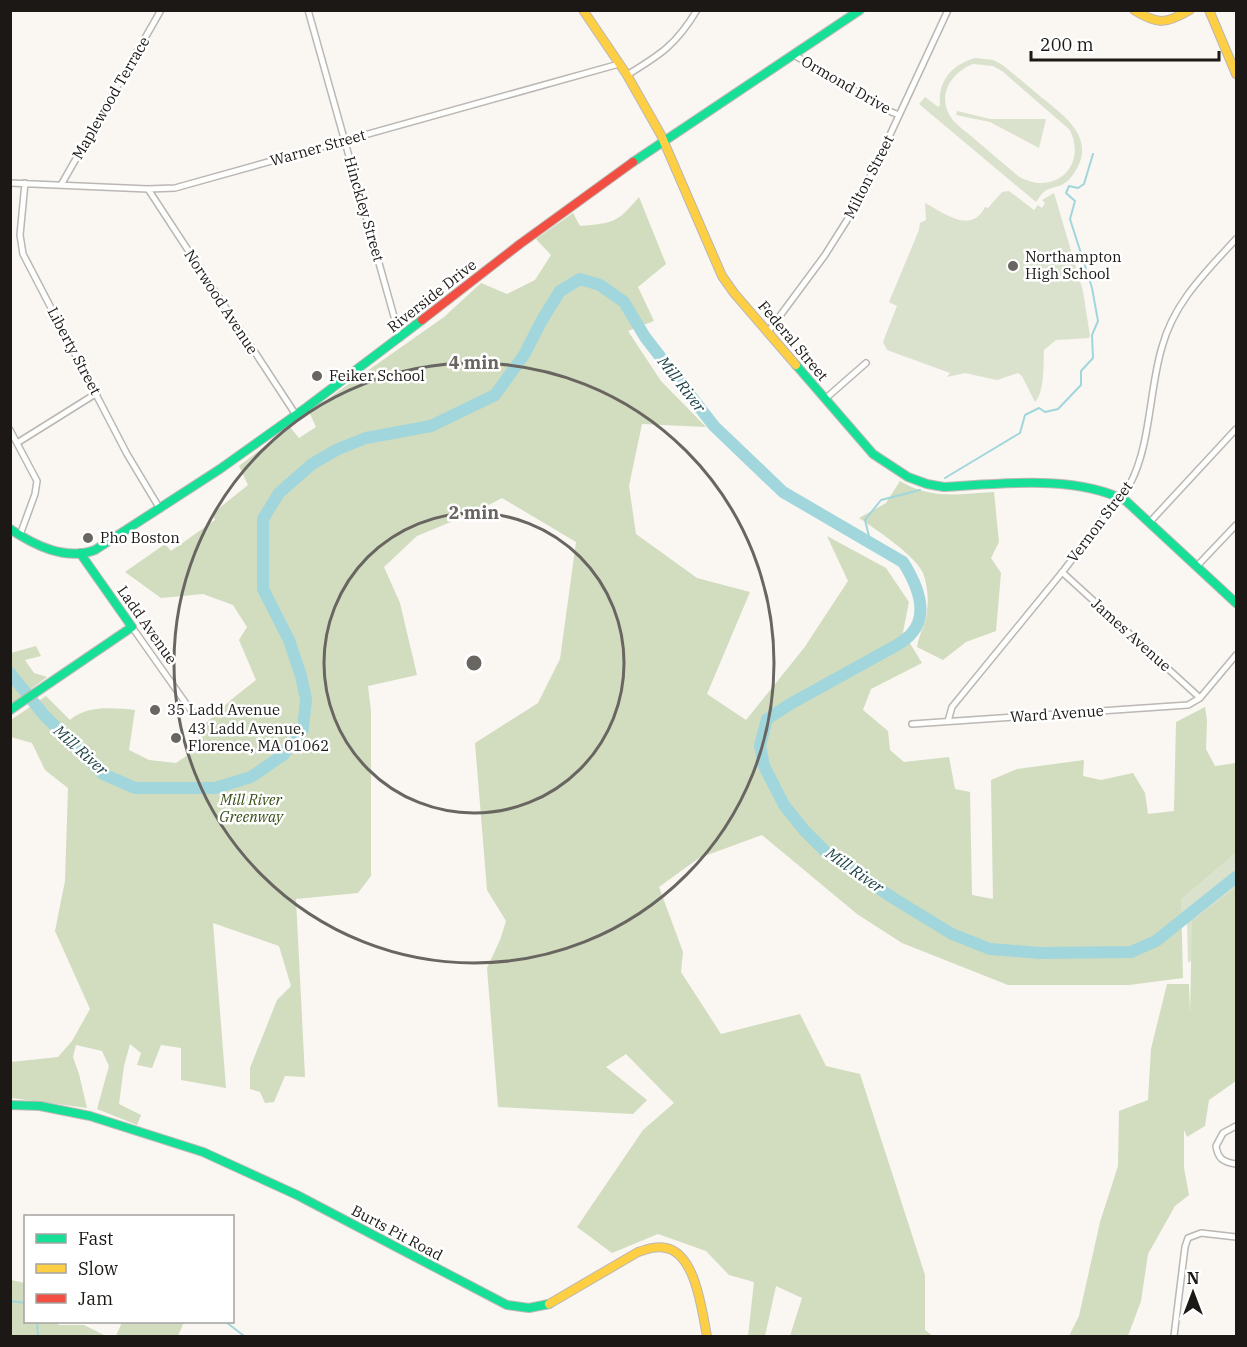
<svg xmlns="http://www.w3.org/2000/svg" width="1247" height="1347" font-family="'IBM Plex Serif',serif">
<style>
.green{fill:#dae1cd;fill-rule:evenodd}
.forest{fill:#d1ddbe}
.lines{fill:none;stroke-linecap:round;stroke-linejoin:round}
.stream{stroke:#a1d6dc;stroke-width:2}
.river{stroke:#a1d6dc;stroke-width:12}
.street-casing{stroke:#bab7b4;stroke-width:8}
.fast-casing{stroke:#bab7b4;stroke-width:10}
.slow-casing{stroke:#bab7b4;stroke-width:10}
.jam-casing{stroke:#bab7b4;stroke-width:10}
.street{stroke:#fefefd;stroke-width:5}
.fast{stroke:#16e098;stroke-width:8}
.slow{stroke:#ffcf43;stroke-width:8}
.jam{stroke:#f24e42;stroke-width:8}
.ring{fill:none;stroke:#696662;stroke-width:3}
.poi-dot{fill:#696662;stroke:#fff;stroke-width:2}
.labels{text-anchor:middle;stroke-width:5;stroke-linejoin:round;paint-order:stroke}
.street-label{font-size:15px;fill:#1b1815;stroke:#fff}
.poi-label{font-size:15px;fill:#1b1815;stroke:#fff;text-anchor:start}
.park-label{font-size:15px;font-style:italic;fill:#354c13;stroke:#fff}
.water-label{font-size:16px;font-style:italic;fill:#1e4348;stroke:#fff}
.centre{fill:#696662;stroke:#fff;stroke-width:3}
.ring-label{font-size:18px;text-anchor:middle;font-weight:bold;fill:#696662;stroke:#fff;stroke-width:5;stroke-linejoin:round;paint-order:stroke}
</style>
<rect width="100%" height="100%" fill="#faf6f2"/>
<!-- green -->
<path class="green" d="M975,58L993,60L1001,64C1015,75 1028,86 1041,97C1066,117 1099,140 1072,176C1062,189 1054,185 1045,191C1041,194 1038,199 1036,202L919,104L925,97L938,107L940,105C938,80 952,65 975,58ZM973,64L993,66L1002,71L1070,130C1088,168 1052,197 1018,176C1002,162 986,149 971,136C964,130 955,124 950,116C937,94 952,72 973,64Z
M957,111L990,119H1046L1039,148L990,122L956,115Z
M1009,191L1034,210L1038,205L1042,208L1045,203L1042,200L1054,193L1083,291L1090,336L1089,338L1056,340L1044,350C1043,365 1045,391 1035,402L1022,376L1018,373L997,380L965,373L947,377L950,373L887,350L883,342L897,306L889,302L919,230L920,223L926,220L925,203C944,213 971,235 985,207L988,208L1002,192Z
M1236,816V930L1188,963L1187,917L1159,941L1209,838Z"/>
<!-- forest -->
<path class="forest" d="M639,197L666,264L638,287L654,321L628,331L661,381L706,427L642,424L629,486L636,534L697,578L750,592L707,694L746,720L804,648L848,581L827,536L886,568L909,602L903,632L922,663L871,689L863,710L888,731L890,750L904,762L949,757L955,789L970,792L972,895L993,899L991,780L1017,769L1084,760L1083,776L1101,780L1133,773L1145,793L1148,814L1174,811L1176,722L1205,707L1207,720L1206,749L1215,766L1236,763V852L1181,899L1183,978L1129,985H1008L902,943L857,914L762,835L699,858L659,887L683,952L681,972L721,1034L800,1014L826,1066L860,1074L925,1275V1330L933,1336H790L802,1298L776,1286L765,1336H748L754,1282L729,1275L706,1251L658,1234L612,1253L577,1227L643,1130L674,1103L626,1054L606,1067L647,1100L633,1114L498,1107L487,968L500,940L506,921L487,890L475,743L538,703L560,659L576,542L502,498L475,512L417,536L384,567L400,603L417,675L368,686L371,711V876L358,893L296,899L305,1077L285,1076L274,1102L265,1103L260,1092L250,1089V1068L277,1000L291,986L279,946L213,923L226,1088L181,1080V1048L161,1045L152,1068L137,1065L141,1053L130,1044L124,1066L119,1104L141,1115L137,1125L97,1109L109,1066L102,1051L76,1045L73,1057L79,1074L87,1108L11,1098V1062L58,1057L72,1041L90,1009L55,931L65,881L68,788L45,770L32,743L11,737V720L46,696L70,720C87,705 113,708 135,710L129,750L149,760L176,763L204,744L197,726L207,722L232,699L256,680L239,640L247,627L233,605L203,594L161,598L125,572L165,544L171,551L215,520L213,513L248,485L239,466L290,427L299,438L316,427L309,412L444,317L481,283L507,294L535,280L551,255L536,239L573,213L580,226C614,223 617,223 639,197Z
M900,481C932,500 958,494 994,492L999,542L991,558L1001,573L996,631L966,642L943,660L917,647C919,634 926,624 927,611C929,598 927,584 923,573C916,556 874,528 859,518L886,503Z
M36,646L41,656L25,660L34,673L47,677L11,704V653Z
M1236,887V1081L1209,1100L1205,1126L1187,1137L1184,1130V1168L1189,1195L1175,1206L1148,1254L1141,1301L1128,1336H1069L1079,1316L1100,1222L1118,1166L1119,1111L1148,1100L1151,1049L1167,984H1189L1190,1014L1192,921Z
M11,1280L25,1283L26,1322H57L59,1325H84L106,1336H11Z
M122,1322H184L178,1336H116Z"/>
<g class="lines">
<!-- stream -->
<path class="stream" d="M945,478L1020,433L1025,415L1039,408L1045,412L1058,409L1081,385V371L1093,358L1092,335L1098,321L1092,288L1070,219L1075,201L1066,193L1069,186L1078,188L1084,184L1093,154
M871,544L865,520L881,500L920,490
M10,1301L26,1303
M37,1322L38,1336
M226,1322L244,1336"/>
<!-- river -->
<path class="river" d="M10,673L44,715L103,774L135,788H215L251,777L283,755L303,729L306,699L301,676L289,640L263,589V519L279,493L312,464L338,449L366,438L431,426L495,395L524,355L542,320L560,291L580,279L600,285L624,302L645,337L714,426L783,492L903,562C915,581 930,612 912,633C908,638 902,642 897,645L792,703L767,719L760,746L764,766L784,805L804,830L826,852L893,898L952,934L990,949L1040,953L1131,952L1156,941L1236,877"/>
<defs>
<path id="street" d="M308,10L400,338
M794,55L889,111L899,115
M627,75C660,55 676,45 697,10
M10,183L148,189L175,188L619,64
M25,183L20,235L23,254L127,454L160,509
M61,185L161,10
M148,189L296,415
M768,332L825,255L849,217L875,167L948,10
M825,399L866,363
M10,430L37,481L35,494L20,535
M17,443L97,393
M1149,523L1236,429
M1197,566L1236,525
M1062,572L1200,698
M132,627L192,712
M948,721L952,707L1064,570L1130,484C1151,444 1149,390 1162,347C1174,302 1206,272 1236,239
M912,724L1188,705L1200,698L1236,655
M1236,1126L1223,1133L1216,1146C1218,1159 1223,1162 1236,1164
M1174,1336L1185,1247L1188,1238L1201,1233L1236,1237"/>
<path id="fast" d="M633,162L860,10
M796,365L873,454L908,477L927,484L944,487C999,484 1076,474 1126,501L1236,603
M10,529C34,545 65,561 95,550L220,469L307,407L422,320
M10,710L132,627L80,553
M10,1105L40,1106L90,1116L203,1152L297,1195L507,1305L529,1308L549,1304"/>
<path id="slow" d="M583,10L627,75L661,135L722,276L734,293L796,365
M1134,10C1158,25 1166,24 1190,10
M1209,10L1236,74
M549,1304L638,1252C647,1249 656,1246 666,1248C696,1254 702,1312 707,1336"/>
<path id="jam" d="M422,320L520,244L633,162"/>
</defs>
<!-- street casing -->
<use href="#street" class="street-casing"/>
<!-- fast casing -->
<use href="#fast" class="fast-casing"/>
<!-- slow casing -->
<use href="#slow" class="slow-casing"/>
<!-- jam casing -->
<use href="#jam" class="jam-casing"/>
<!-- street -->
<use href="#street" class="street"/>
<!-- fast -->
<use href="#fast" class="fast"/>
<!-- slow -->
<use href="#slow" class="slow"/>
<!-- jam -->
<use href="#jam" class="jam"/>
</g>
<!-- distance rings -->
<g class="ring">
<circle cx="474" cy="663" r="150"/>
<circle cx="474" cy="663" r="300"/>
</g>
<!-- markers -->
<g class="poi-dot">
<circle cx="1013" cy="266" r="6"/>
<circle cx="317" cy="376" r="6"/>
<circle cx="88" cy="538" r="6"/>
<circle cx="155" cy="710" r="6"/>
<circle cx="176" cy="738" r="6"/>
</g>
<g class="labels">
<!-- street labels -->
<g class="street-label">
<text transform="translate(846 85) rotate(30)" y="5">Ormond Drive</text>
<text transform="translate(111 98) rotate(-60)" y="5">Maplewood Terrace</text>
<text transform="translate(318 148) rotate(-16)" y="5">Warner Street</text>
<text transform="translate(869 177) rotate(-63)" y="5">Milton Street</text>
<text transform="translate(364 209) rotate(74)" y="5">Hinckley Street</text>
<text transform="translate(432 296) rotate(-38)" y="5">Riverside Drive</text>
<text transform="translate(221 302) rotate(57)" y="5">Norwood Avenue</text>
<text transform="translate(793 341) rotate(50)" y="5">Federal Street</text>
<text transform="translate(74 351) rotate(62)" y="5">Liberty Street</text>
<text transform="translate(1100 522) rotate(-53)" y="5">Vernon Street</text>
<text transform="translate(147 625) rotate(55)" y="5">Ladd Avenue</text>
<text transform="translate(1131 635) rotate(42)" y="5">James Avenue</text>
<text transform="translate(1057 714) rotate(-4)" y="5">Ward Avenue</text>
<text transform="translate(397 1233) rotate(28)" y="5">Burts Pit Road</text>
</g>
<!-- poi labels -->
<g class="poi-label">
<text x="1025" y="262">Northampton<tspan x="1025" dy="17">High School</tspan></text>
<text x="329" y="381">Feiker School</text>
<text x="100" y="543">Pho Boston</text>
<text x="167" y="715">35 Ladd Avenue</text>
<text x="188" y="734">43 Ladd Avenue,<tspan x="188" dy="17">Florence, MA 01062</tspan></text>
</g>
<!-- park labels -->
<g class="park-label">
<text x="251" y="805">Mill River<tspan x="251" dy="17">Greenway</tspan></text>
</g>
<!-- water labels -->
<g class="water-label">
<text transform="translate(682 384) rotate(52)" y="6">Mill River</text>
<text transform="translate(81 750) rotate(42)" y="6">Mill River</text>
<text transform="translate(855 870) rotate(35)" y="6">Mill River</text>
</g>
</g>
<circle cx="474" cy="663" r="9" class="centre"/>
<g class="ring-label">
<text x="474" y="369">4 min</text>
<text x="474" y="519">2 min</text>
</g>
<!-- border -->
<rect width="1247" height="1347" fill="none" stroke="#1b1815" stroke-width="24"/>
<!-- legend -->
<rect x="24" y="1215" width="210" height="108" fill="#ffffff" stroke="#a4a3a1" stroke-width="1.5"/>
<rect x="36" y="1234" width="30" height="9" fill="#16e098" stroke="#a4a3a1" stroke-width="1.5"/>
<text x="78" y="1245" font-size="18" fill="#1b1815">Fast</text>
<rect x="36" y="1264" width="30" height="9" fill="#ffcf43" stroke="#a4a3a1" stroke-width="1.5"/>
<text x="78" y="1275" font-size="18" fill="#1b1815">Slow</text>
<rect x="36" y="1294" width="30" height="9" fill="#f24e42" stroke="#a4a3a1" stroke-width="1.5"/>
<text x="78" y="1305" font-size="18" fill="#1b1815">Jam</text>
<!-- north arrow -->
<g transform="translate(1193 1293)" stroke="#ffffff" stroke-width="4.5" paint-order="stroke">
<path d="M0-4.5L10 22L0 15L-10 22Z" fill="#1b1815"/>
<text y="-9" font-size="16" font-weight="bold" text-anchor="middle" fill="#1b1815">N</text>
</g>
<!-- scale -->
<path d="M1031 51v9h188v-9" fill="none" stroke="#1b1815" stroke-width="3"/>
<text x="1040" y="51" font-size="18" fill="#1b1815" stroke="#ffffff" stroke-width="4.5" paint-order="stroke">200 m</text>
</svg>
